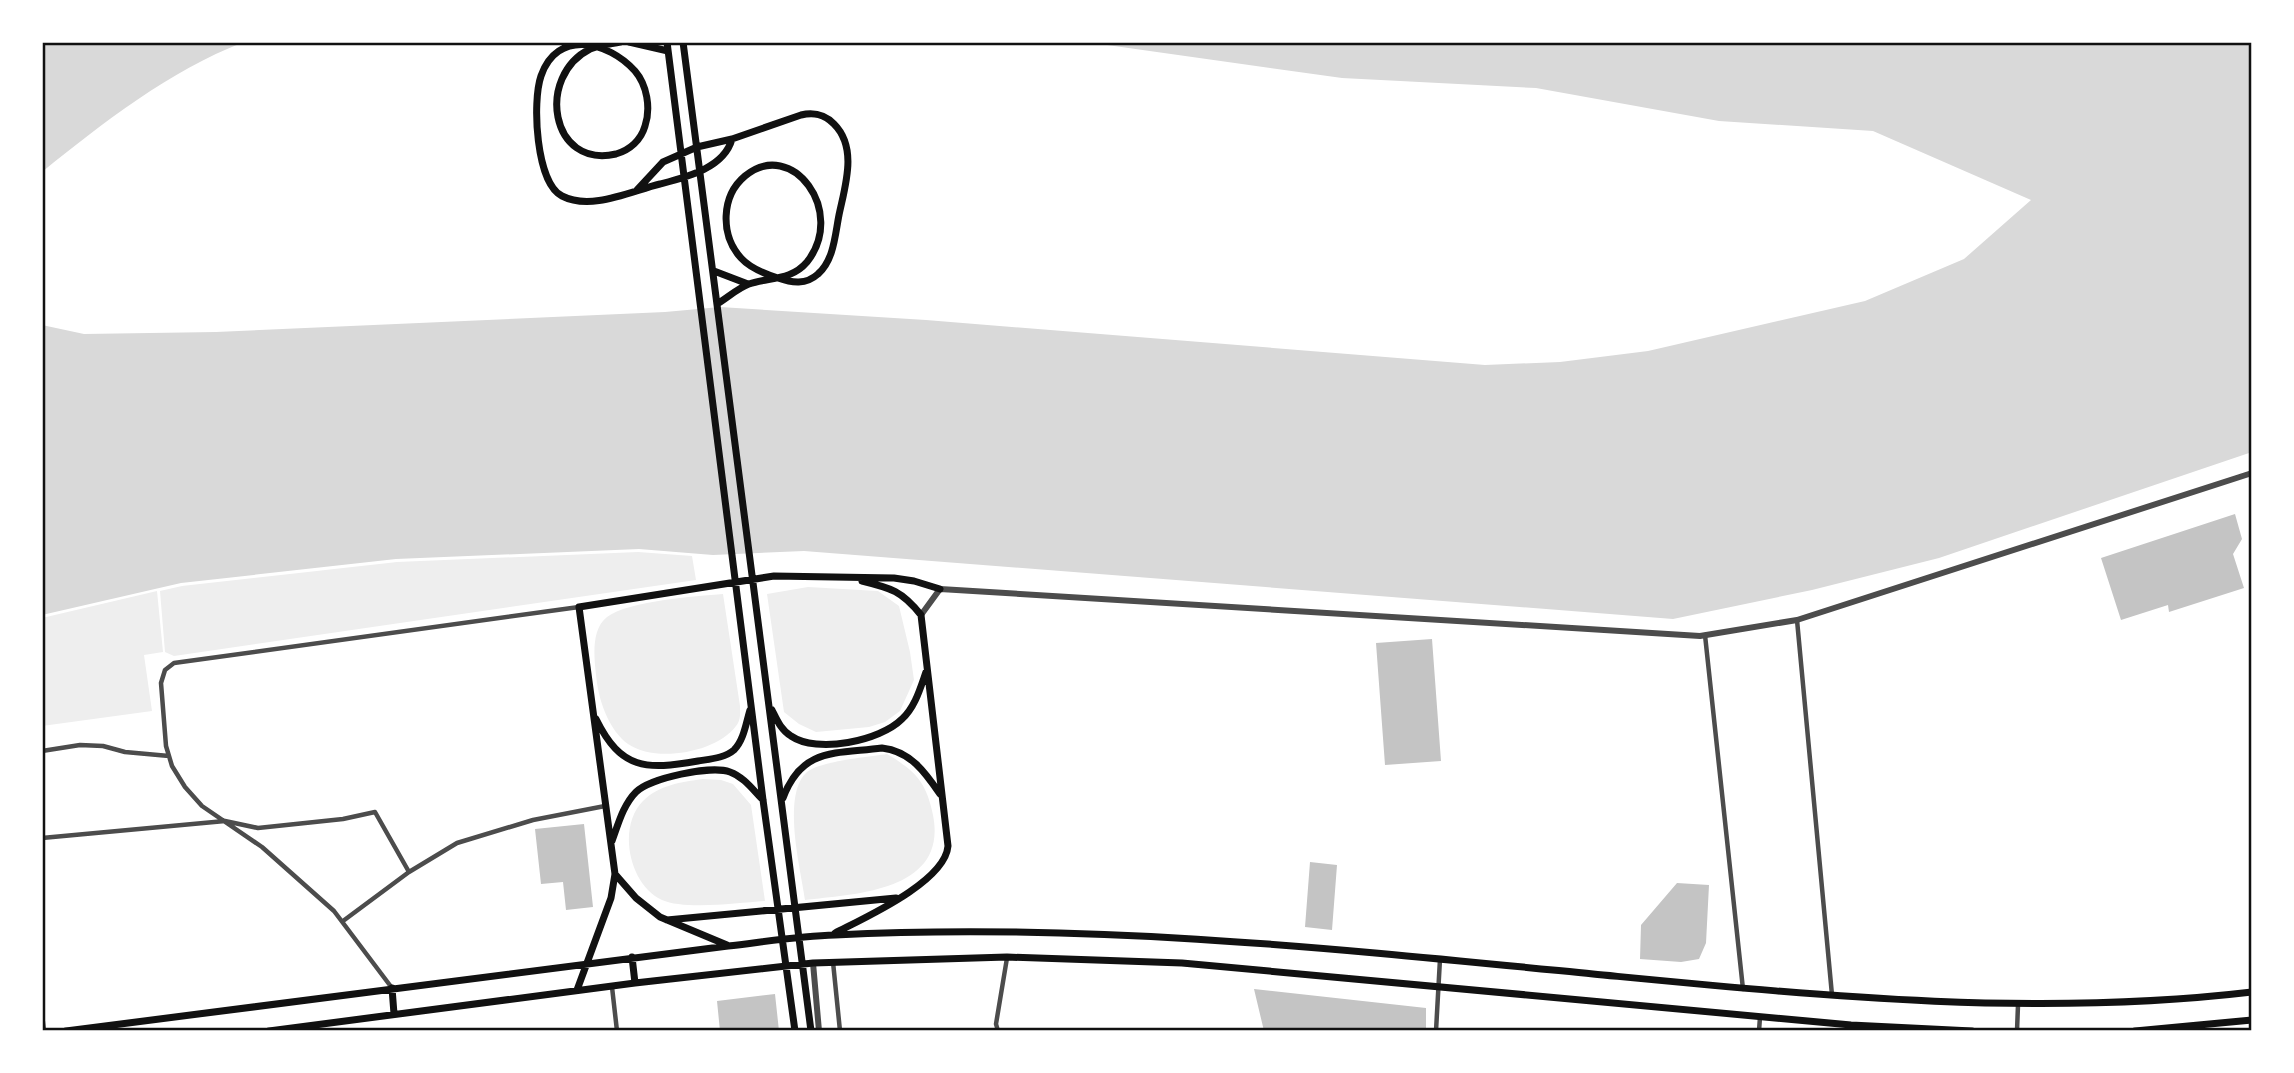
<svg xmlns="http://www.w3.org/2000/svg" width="2294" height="1073" font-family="'Varela Round',sans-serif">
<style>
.green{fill:#eee}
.water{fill:#d9d9d9}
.building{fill:#c4c4c4}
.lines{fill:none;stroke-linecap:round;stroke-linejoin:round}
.minor{stroke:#4c4c4c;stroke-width:4.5}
.tertiary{stroke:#4c4c4c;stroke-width:6}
.primary{stroke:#111;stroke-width:7}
.neatline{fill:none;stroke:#111;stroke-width:2.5}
</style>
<rect width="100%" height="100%" fill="#fff"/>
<!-- green -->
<path class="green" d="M638,552L692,556L696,580L174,656L165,652L160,591L182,586L397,562Z
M808,587L878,591L899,606L910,652L914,680L900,711L885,722L869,727L816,732L799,724L784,712L767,594Z
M157,591L163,652L144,655L152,711L42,726V618Z
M723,594L740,706C740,713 741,720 736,726C716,753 655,763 628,744C610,731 600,704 597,683C595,664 589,631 607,617C628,601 696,596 723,594Z
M887,754C915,771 926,781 933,815C948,891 857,894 805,900C801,870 781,795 807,772C821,761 868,757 887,754Z
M703,779L721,780L733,784L751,805L765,901C739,903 684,910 662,900C629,885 617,827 643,801C659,785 681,782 703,779Z"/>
<!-- water -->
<path class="water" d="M42,42H244C169,71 104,122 42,172Z
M1086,42H2252V452L1939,558L1812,590L1673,619L804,551L713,555L639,549L396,559L181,583L42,615V325L84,334L216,332L665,312L720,307L926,320L1485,365L1560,362L1648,351L1865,301L1964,259L2031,200L1873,131L1719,121L1536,88L1342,78Z"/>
<!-- building -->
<path class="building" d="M2235,514L2242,539L2233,554L2244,588L2169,612L2168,605L2121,620L2101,558Z
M1432,639L1441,761L1385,765L1376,643Z
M584,824L593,907L566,910L563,882L541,884L535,829Z
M1310,862L1337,865L1332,930L1305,927Z
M1677,883L1709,885L1706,943L1699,959L1681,962L1640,959L1641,925Z
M1254,989L1426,1008V1031H1264Z
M775,994L779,1031H720L717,1001Z"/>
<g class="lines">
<!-- minor -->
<path class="minor" d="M1797,620L1832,995
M1705,635L1743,989
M42,751L80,745L103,746L125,752L169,756
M42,838L225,821L258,828L343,819L375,812L409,872
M343,921L409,872L457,843L533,820L605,806
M833,962L840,1031
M612,987L617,1031
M392,988L334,911L262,847L202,806L185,787L172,766L166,746L161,683L165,670L174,663L579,607
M42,1014L44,1031
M998,1031L996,1024L1007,958
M1436,1031L1440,959
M1759,1031L1760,1017
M2017,1031L2018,1005"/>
<!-- tertiary -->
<path class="tertiary" d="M921,615L940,589L1700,636L1797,620L2252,473
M813,963L819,1031"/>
<!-- primary -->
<path class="primary" d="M620,42C610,44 599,45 590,49C536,76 550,169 616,154C630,150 641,140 645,126C651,108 647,85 635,71C608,41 557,29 541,76C532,102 536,183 562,196C591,211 631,191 660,184C687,177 724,168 732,139
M629,42L668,51
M667,42L763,800L795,1031
M683,42L811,1031
M637,190L663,162L697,147L732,139L801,115C814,112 824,114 834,124C858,148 845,186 839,215C835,235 834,260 818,274C806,285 792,283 778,278C765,274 750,268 741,258C720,235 721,196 745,176C792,137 847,212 807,262C791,281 769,277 749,284C738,288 727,298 717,304
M714,271L748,284
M772,710C777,720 781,730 791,736C817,754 880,741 902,719C915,707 920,689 926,672
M596,719C621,770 646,770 698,761C710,759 725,758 734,750C744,740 746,723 750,710
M783,798C802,747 836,754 882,748C910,751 925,772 940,794
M612,841C618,825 623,805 636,792C650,778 711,765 730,772C744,777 753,790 763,800
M615,874L636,898L660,917L727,945
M667,920L896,898
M835,933C864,918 945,882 948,846L921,615C902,591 891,588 862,581
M632,957L635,983
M392,988L394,1014
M577,990L611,898L615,874L579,607L774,576L894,578L914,581L940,589
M66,1031L728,946C763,942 799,936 835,935C1088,922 1341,949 1593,974C1812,995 2032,1018 2252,992
M269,1031L635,983L813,963L1007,957L1182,963L1851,1025L1972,1031
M2135,1031L2252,1020"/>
</g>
<!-- border -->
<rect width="2294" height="1073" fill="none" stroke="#ffffff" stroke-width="88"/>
<rect x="44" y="44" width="2206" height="985" class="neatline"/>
</svg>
